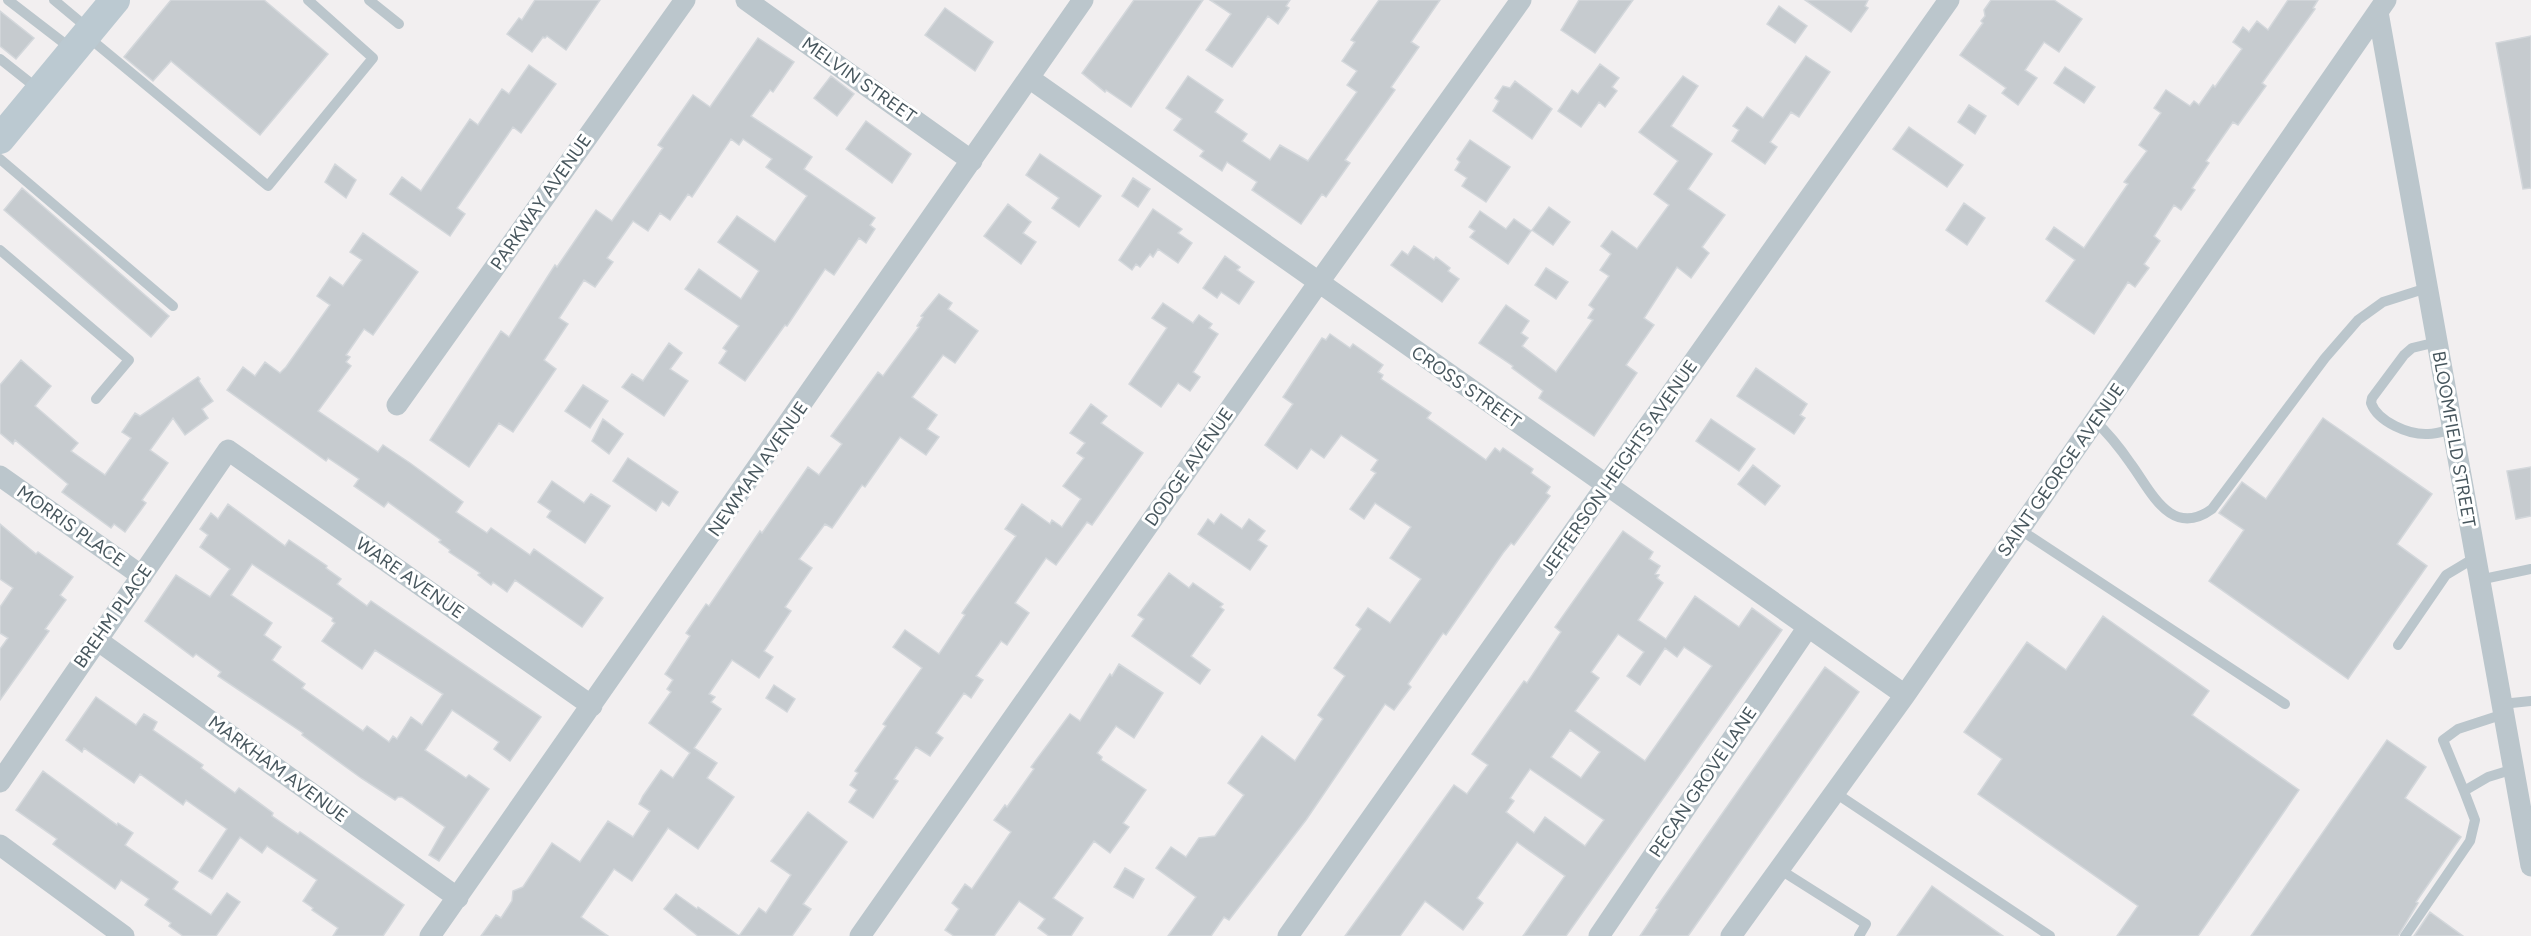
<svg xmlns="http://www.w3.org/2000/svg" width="2531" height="936" font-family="Figtree,sans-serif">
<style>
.building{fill:#c6cbcf;stroke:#d3d7db;stroke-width:1.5;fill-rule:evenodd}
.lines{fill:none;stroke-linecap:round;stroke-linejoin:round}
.service{stroke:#bbc6cc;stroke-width:10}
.minor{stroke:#bbc6cc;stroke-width:21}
.secondary{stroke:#bbc9d1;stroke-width:30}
.labels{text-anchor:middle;stroke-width:6;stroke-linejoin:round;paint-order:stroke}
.street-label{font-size:18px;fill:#47565d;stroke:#fff}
</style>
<rect width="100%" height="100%" fill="#f2eff0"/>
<!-- building -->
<path class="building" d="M171,0H264L328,54L260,135L171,61L153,81L124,57Z
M535,0H600L566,50L547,36L545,38L543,37L532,52L507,34L519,18L522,20Z
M1134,0H1203L1131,107L1106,90L1105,92L1082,73Z
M1210,0H1290L1286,6L1289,8L1278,24L1268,16L1232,67L1206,50L1231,14Z
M1379,0H1440L1411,42L1419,47L1391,87L1395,90L1345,160L1350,163L1326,197L1322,194L1301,224L1252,190L1257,182L1227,162L1222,171L1200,156L1204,151L1174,130L1182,119L1166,108L1188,76L1223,100L1215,112L1247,134L1242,141L1270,160L1280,145L1308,161L1357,92L1347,85L1357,71L1342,61L1355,42L1351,40Z
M1579,0H1633L1595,53L1561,30Z
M1805,0H1868L1865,6L1868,8L1851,32Z
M1991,0H2054L2082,19L2059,52L2044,42L2025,70L2037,78L2018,105L2002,93L2006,88L1960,55L1983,23L1981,21L1985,16L1984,10Z
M2288,0H2318L2313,8L2315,9L2262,83L2266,86L2238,125L2233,122L2206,161L2209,163L2192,188L2195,190L2181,210L2174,205L2154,236L2160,241L2144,264L2149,268L2135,287L2128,282L2094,334L2046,301L2075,260L2046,239L2054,227L2084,248L2128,184L2124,182L2147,151L2139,145L2161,113L2154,108L2166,90L2190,106L2194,101L2199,105L2213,85L2215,87L2242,49L2233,42L2243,27L2249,32L2257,21L2268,30Z
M1779,6L1807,26L1795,43L1767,24Z
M945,8L993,42L975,71L925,35Z
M0,11L34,38L16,59L0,46Z
M2531,36V188L2523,189L2496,43Z
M758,38L794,62L773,92L770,90L751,116L812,157L804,169L875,218L870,225L875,229L866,243L859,238L834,275L825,269L787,326L785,325L745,381L719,363L727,351L723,348L739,326L685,289L699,269L741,299L759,271L718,242L737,216L775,242L807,196L766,167L772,159L743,139L739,145L731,139L692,197L688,194L670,220L660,213L648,231L633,221L607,258L613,262L595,287L584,280L559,318L568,324L544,360L556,369L513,432L499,423L469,467L430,440L501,331L509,337L555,265L557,267L596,210L612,221L663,148L658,145L693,95L710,107Z
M1806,56L1830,72L1799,117L1791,112L1770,142L1777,147L1765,164L1732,141L1739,130L1733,126L1747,107L1763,118Z
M1600,64L1619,78L1612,87L1617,91L1605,107L1599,102L1581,127L1558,111L1572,90L1578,94Z
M529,65L556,84L521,133L513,127L457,208L465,214L450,236L390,194L402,177L421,191L470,119L478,125L502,89L509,94Z
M2065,67L2095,87L2084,103L2054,83Z
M831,76L854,94L837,116L814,98Z
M1683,76L1698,86L1671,126L1712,154L1688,189L1725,215L1702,247L1709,253L1691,278L1677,267L1644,318L1654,325L1626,365L1637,373L1594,436L1539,398L1543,391L1512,368L1513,366L1479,343L1506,305L1529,321L1521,333L1528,338L1522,346L1556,372L1593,320L1588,318L1594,309L1589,305L1609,276L1600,270L1611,254L1601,246L1612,231L1637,249L1669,205L1654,194L1678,161L1639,132Z
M1515,81L1552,109L1532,139L1493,111L1499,101L1495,98L1503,86L1510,88Z
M1969,105L1986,116L1975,134L1958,122Z
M866,121L911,154L892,183L846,149Z
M1909,127L1963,165L1947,187L1893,149Z
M1470,140L1510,167L1486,202L1462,186L1467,178L1455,170L1460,162L1457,159Z
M1040,154L1101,196L1079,227L1052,208L1059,198L1026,175Z
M335,164L356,180L346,198L325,182Z
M1133,178L1150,189L1138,207L1122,196Z
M22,188L169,316L151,337L4,210Z
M1964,203L1985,218L1967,245L1946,230Z
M1008,204L1031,222L1023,233L1036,242L1021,264L984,236Z
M1549,207L1570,222L1553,245L1532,230Z
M1153,209L1182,229L1178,233L1192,243L1178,263L1158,249L1153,257L1150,254L1140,267L1136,264L1132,270L1119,260Z
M1480,211L1506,229L1514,219L1531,231L1508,264L1470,237L1475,231L1469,227Z
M363,233L418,272L373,335L364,329L346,355L350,357L346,362L351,366L318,411L378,452L383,445L410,463L463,502L456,512L487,533L491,528L530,555L534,549L603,598L582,627L515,580L507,592L493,582L491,585L478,575L480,573L449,552L450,550L439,542L441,540L388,502L384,507L354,486L359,479L328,458L326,461L227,390L243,367L255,376L265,362L280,373L286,367L330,305L317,296L330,277L343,286L362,260L350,252Z
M1414,246L1434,260L1436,257L1450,268L1448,271L1459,279L1442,302L1391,265L1402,251L1408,255Z
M1225,256L1240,267L1237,270L1254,282L1239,304L1221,292L1217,298L1203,288Z
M1546,268L1568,282L1556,299L1535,285Z
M939,294L952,303L948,309L978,331L955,363L943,355L912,397L937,415L927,429L939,437L926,455L900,437L865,487L862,485L832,528L825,524L799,559L812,568L785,607L791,611L764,651L773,657L759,678L732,660L709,694L715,697L711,702L721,709L694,748L717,763L707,778L734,797L698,849L668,828L632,881L614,869L581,917L608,936H481L496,915L501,918L512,901L513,891L523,887L552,843L580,862L608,821L633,837L650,811L639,804L643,796L661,770L673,778L690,753L649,723L671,692L667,689L673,680L665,674L690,636L686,633L706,604L709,606L760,531L762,533L808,467L819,475L842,444L831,436L878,372L883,376L919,327L917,326L923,317L921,316Z
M1163,303L1193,323L1199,315L1212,324L1209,328L1218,334L1193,372L1200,377L1190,391L1178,383L1161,407L1129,384L1167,328L1152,318Z
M1330,334L1350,348L1353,344L1383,365L1378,372L1383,375L1381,379L1431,413L1427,418L1486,460L1495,448L1500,452L1503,448L1533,469L1531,473L1550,487L1546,493L1550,496L1514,545L1511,543L1503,553L1446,635L1443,633L1408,684L1411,687L1394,710L1385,704L1306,820L1229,920L1224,917L1211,936H1168L1196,897L1156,868L1171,847L1186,857L1199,838L1215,836L1244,795L1228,783L1262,736L1295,761L1323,719L1318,715L1345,676L1334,668L1361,629L1356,625L1368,608L1390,623L1421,579L1390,558L1411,527L1375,503L1364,519L1350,509L1376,473L1371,470L1378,460L1341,435L1324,458L1311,449L1297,469L1265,445L1293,404L1283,397L1322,338L1326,340Z
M669,343L682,353L670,369L688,381L664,416L622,387L632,374L643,381Z
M21,360L51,386L35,406L78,443L71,451L105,475L131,438L122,432L135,413L140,416L198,377L200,379L199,381L213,401L202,409L208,418L185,435L173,418L150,450L168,463L142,500L146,503L125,532L114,524L111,528L62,492L68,484L15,440L13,444L0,433V385Z
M1756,368L1807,404L1800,415L1805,418L1794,434L1737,396Z
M583,385L608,401L590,428L565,411Z
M1091,404L1107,416L1101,423L1143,453L1092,525L1087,522L1056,565L1046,558L1015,603L1029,613L1007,645L1001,641L976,676L983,680L971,698L964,693L936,733L943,738L930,756L916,747L894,779L898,781L873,818L849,802L857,790L850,785L858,773L855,771L886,726L883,724L922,668L893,647L905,630L939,654L965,615L962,613L1016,536L1005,529L1022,504L1050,524L1052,520L1062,527L1081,499L1063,486L1084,458L1077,453L1085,443L1070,433Z
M2323,418L2432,494L2397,544L2427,566L2348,679L2209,581L2244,530L2219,513L2242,482L2266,499Z
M603,419L623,434L609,454L592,441Z
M1711,419L1755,449L1739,471L1696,441Z
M628,458L678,492L669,506L662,501L656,511L613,481Z
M1753,465L1780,486L1765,505L1738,484Z
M2531,467V516L2516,519L2507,471Z
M552,481L584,503L591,494L610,506L585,543L547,517L551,511L538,502Z
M228,504L285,546L289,540L327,566L326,568L341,579L337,584L367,606L371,601L541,717L510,761L494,749L499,742L452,710L425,750L466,778L469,775L489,789L439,861L429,855L445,827L402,797H398L395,800L361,778L302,735L303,733L218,676L221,672L196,654L193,657L145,621L176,575L210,597L230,569L200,547L208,535L200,529L211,513L218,519ZM252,564L333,618L332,621L335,623L322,641L362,669L375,650L443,694L422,725L411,717L397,739L393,736L389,742L367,726L363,731L302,688L305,684L272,660L281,647L264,635L272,623L231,595Z
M1221,514L1242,529L1249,519L1265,531L1258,540L1267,546L1250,570L1198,534L1208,519L1214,524Z
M0,524L36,554L38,552L73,577L60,595L66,600L45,629L49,631L0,700V649L8,638L0,633V607L13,588L0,579Z
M1623,531L1653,552L1649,559L1660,566L1655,574L1659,575L1657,578L1663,583L1638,620L1666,639L1695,596L1739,627L1752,608L1782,630L1566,936H1523L1565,876L1517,842L1477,898L1483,903L1463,930L1425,901L1400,936H1345L1454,785L1467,794L1488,765L1472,754L1524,681L1527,683L1561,632L1555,627ZM1618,634L1644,652L1627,676L1640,685L1665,648L1677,657L1684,647L1712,666L1645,761L1575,711L1599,678L1591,672ZM1570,730L1600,752L1581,778L1551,757ZM1530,769L1604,820L1585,846L1545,817L1534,833L1506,812L1514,801L1510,798Z
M1169,573L1189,588L1193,583L1223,604L1220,607L1224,610L1191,656L1210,670L1200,684L1132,636L1144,619L1138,615Z
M2103,616L2209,691L2192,715L2299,790L2198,936H2117L2138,906L1978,794L2002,759L1964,732L2027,642L2066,670Z
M1119,664L1163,693L1134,738L1116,726L1097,753L1102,757L1101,760L1146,790L1123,823L1129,827L1110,853L1094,841L1053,898L1083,918L1071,936H1049L1038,928L1045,919L1019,901L994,936H954L945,930L959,909L952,903L965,884L972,889L1011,832L994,820L1005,805L1007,807L1034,769L1031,767L1070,714L1080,721L1110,674L1112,676Z
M1825,667L1859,692L1688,936H1640L1658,909L1656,908Z
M774,685L795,699L787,712L766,698Z
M96,697L136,725L144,714L157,722L153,730L203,765L201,768L235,793L239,788L273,813L272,816L298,834L300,832L404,905L383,936H333L338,928L312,910L313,908L303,901L317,880L267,846L262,853L240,837L212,879L199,871L227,829L186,800L183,805L140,774L134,783L84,748L82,752L66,740Z
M2387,740L2426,767L2405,798L2461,837L2416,902L2418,903L2398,936H2251Z
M43,771L117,825L118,823L133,833L125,845L178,882L173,889L211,915L227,893L240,902L216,936H183L169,926L171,923L145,905L149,899L121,880L115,889L53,844L57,839L16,810Z
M808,812L847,842L803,904L811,909L792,936H739L759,908L766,913L791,875L771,861Z
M1125,868L1144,879L1133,898L1114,887Z
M1932,886L2003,936H1897Z
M676,894L697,909L698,907L739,936H698L664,909Z
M2430,912L2463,936H2414Z"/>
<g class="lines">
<!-- service -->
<path class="service" d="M8,0L73,50
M54,0L90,30
M369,0L399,24
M88,37L268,186L373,58L308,0
M0,59L38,89
M0,159L173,306
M0,250L129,360L96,399
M2437,342L2412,348L2404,355L2372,398L2371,403C2378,422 2409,435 2428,434C2436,434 2445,431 2452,429
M2095,421C2109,434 2120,448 2131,464C2151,491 2171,539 2212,509L2325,358L2358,320L2383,302L2427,288
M2019,529L2285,704
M2479,580L2531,569
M2398,645L2446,575L2476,557
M2502,704L2531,701
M2504,714L2458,729L2443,740L2464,791L2488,777L2514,769
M1834,792L2050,936
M1779,869L1866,924L1859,936
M2405,936L2470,841L2475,820L2464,791"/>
<!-- minor -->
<path class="minor" d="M746,0L972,161
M2378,12L2531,866
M1029,78L1905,695
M397,405L685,0
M0,476L142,576
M97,640L458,898
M0,782L228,450L592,706
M0,845L124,936
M430,936L1083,0
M860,936L1319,282L1521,0
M1288,936L1949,0
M1599,936L1808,627
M1731,936L1905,695L2386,0"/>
<!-- secondary -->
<path class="secondary" d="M0,139L115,0"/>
</g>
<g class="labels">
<!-- street labels -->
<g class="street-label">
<text transform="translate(859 80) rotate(35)" y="6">MELVIN STREET</text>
<text transform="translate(541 202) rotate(-55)" y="6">PARKWAY AVENUE</text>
<text transform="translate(1466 387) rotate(35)" y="6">CROSS STREET</text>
<text transform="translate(2454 439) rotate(80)" y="6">BLOOMFIELD STREET</text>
<text transform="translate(1189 467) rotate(-55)" y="6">DODGE AVENUE</text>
<text transform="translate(1619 468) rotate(-55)" y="6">JEFFERSON HEIGHTS AVENUE</text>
<text transform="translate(758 469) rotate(-55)" y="6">NEWMAN AVENUE</text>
<text transform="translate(2061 470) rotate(-55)" y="6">SAINT GEORGE AVENUE</text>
<text transform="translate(71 526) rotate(35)" y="6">MORRIS PLACE</text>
<text transform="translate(410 578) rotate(35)" y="6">WARE AVENUE</text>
<text transform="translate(113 616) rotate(-55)" y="6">BREHM PLACE</text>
<text transform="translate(278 769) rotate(36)" y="6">MARKHAM AVENUE</text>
<text transform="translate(1703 782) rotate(-56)" y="6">PECAN GROVE LANE</text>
</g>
</g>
</svg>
